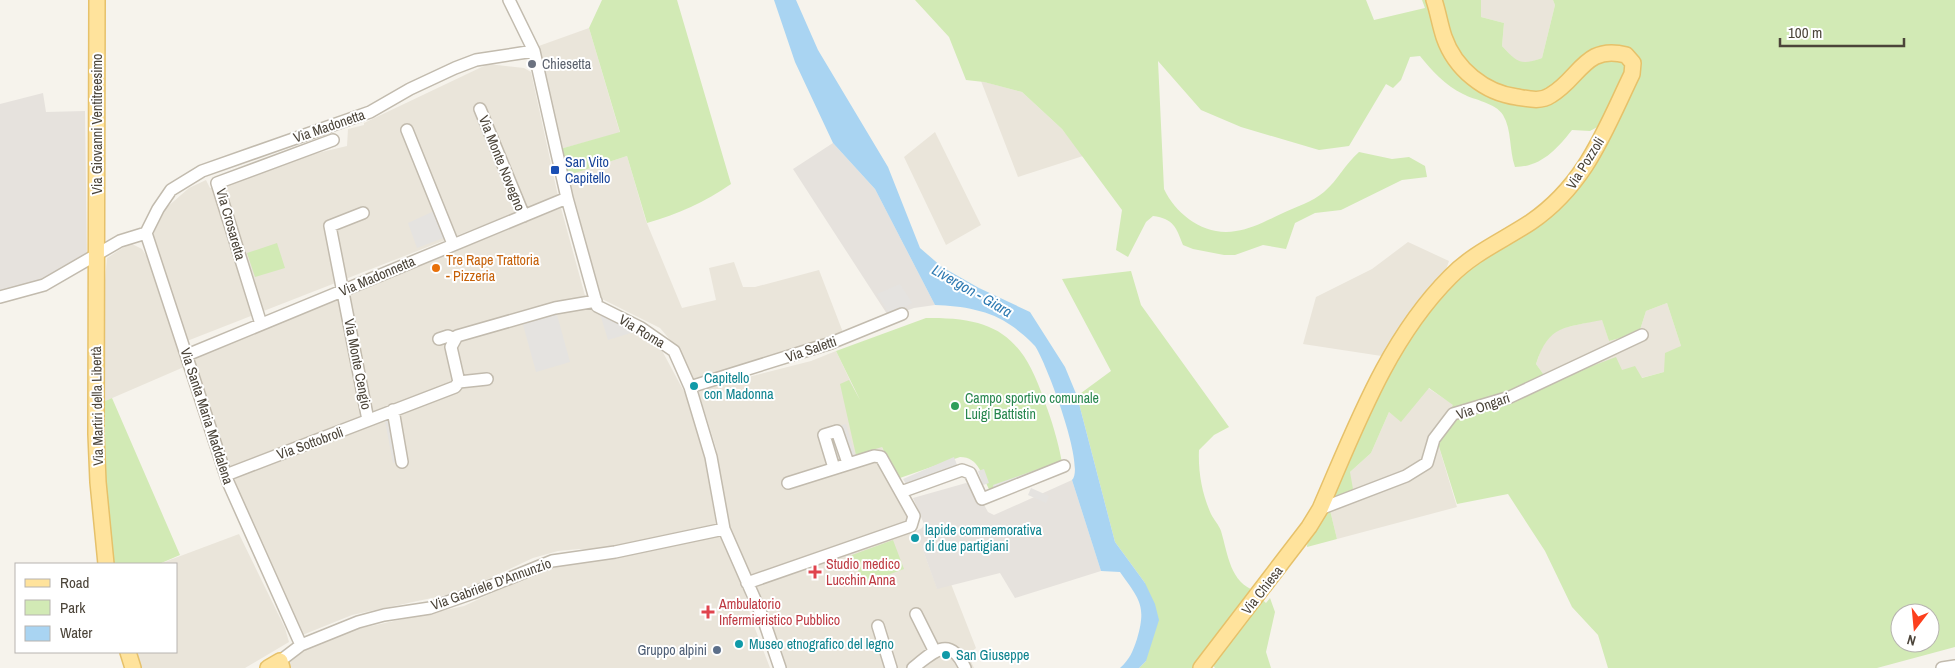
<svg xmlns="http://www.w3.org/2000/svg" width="1955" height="668" font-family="'Archivo Narrow',sans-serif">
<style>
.residential{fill:#eae5da}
.industrial{fill:#e6e2dd}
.green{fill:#d2eab5;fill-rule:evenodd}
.parking{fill:#e5e3e0}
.water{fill:#a9d4f2}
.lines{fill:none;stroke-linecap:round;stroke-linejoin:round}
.minor-casing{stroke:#c2bbae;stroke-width:14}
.major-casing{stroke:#e6c16a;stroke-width:18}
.minor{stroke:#fff;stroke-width:11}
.major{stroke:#ffe39c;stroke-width:15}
.worship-dot{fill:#6b7280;stroke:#fff;stroke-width:2}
.transit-dot{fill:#1a4fb4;stroke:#fff;stroke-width:2}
.food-dot{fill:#e8710a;stroke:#fff;stroke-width:2}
.culture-dot{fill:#0f9aa8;stroke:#fff;stroke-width:2}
.leisure-dot{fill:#2e9e5b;stroke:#fff;stroke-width:2}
.health-dot{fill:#e0444e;stroke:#fff;stroke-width:2}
.service-dot{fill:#5c6f8a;stroke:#fff;stroke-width:2}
.labels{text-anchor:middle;stroke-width:4;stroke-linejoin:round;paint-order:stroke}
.worship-label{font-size:14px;fill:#5b616d;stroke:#fff;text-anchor:start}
.street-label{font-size:14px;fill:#4b4439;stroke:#fff}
.transit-label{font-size:14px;fill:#164399;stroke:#fff;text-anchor:start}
.food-label{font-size:14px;fill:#c56008;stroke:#fff;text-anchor:start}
.culture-label{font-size:14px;fill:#0d838f;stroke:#fff;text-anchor:start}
.leisure-label{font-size:14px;fill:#27864d;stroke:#fff;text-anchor:start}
.health-label{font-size:14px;fill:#be3a42;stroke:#fff;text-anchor:start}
.service-label{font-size:14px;fill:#4e5e75;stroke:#fff;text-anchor:end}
.water-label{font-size:15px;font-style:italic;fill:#2e7ab2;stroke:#fff}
</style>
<rect width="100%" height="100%" fill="#f6f3ec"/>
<!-- residential -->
<path class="residential" d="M1481,0H1553L1555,5L1542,58L1528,63L1516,61L1502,46L1504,23L1481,17Z
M589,28L620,133L560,149L536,47Z
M488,64L524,68L531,72L558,196L187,341L153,234L166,208L189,188L206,180L210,188L288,160L347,146L348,129L364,125V123Z
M981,81L1022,92L1062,129L1083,156L1018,177Z
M935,132L981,225L946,245L904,157Z
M627,156L646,221L682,308L716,300L709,268L734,262L743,287H755L819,270L844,335L692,379L677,348L660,328L598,297L566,176Z
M561,208L587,303L600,313L638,330L659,345L688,399L704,451L716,525L609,551L579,549L558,551L533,558L460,592L352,615L300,636L244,516L192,358Z
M1408,242L1449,261L1440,287L1388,357L1303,344L1316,297L1372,269Z
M130,243L142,249L155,270L184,367L103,402L101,325L107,258Z
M1667,303L1681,346L1664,372L1641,378L1622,371L1549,382L1536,364L1542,347L1555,330L1602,319L1609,341L1639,333L1646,311Z
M836,351L897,479L911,521L749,578L729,526L716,448L698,390L811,361Z
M1428,388L1454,405L1435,434L1457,507L1337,539L1329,506L1350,472L1371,453L1389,412L1401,421Z
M916,531L937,588L951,584L976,648L968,655L974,668H786L753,585Z
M239,534L285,628L289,642L245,668H141L134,652H176V564H159Z
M721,534L738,565L751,618L770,668H286L284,662L316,645L357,629L464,606L538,572L561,565Z"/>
<!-- industrial -->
<path class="industrial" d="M43,93L46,112L85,111L87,261L75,269L0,294V104Z
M833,143L875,189L935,305L914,308L889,317L793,169Z
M1072,480L1101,571L1015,598L1000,573L937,589L916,531L922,528L924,524L913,498L966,483L975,488L988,512L994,515Z"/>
<!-- green -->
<path class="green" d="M602,0H677L731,184C705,202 678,214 647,223L627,156L566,176L560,149L620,132L589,28Z
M915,0H1366L1374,20L1425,8L1422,0H1481V17L1504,23L1502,46C1517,62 1520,66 1542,58L1555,5L1553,0H1955V647L1877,668H1608L1598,635L1572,607L1545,551L1508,494L1457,504L1435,434L1453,405L1429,388L1401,422L1389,412L1371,453L1350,472L1353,489L1329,506L1337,539L1307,547L1309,527L1356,421L1440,287L1577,186L1601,125L1590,131L1572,130C1557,149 1541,167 1515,167C1509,150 1512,130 1503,115C1496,103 1474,100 1463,94C1445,85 1432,71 1420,56L1410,57L1401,80L1393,88L1386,84L1349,146L1319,150L1241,127L1201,110L1158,61L1164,189C1176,215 1206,237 1236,231C1251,229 1268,220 1283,213C1296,207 1312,202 1324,192C1338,180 1345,164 1359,152L1392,159L1409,157L1425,166L1427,177L1402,180L1341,210L1315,213L1295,223L1286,249L1263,245L1235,255H1224L1193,249L1183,245C1176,227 1174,219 1153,216L1146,222L1128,257L1116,250L1122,210L1062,129L1022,92L984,82L966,80L949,37ZM1667,303L1681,346L1665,353L1664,372L1642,378L1635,366L1622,370L1616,357L1549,382L1536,364C1549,324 1565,328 1602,320L1609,341L1639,333L1646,311ZM1900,613H1930V643H1900Z
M277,243L285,268L255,277L247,253Z
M1131,271L1141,305L1229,427L1214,435L1199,450C1198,472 1202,494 1211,514C1214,520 1219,525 1221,531C1228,554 1230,583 1256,591L1255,593L1266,603L1270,598L1275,612L1266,652L1271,668H1215L1212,664L1209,668H1139L1146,661L1145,583L1115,542L1077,396L1111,371L1062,279Z
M926,318C995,317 1022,335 1044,400C1052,421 1058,441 1062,463L990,491C982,476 979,457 960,457L897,479L882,447L856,455L840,384L849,380L860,400L836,351Z
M112,398L180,555L159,564H110L105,533L103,402Z
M893,540L904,569L863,584L852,555Z"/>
<!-- parking -->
<path class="parking" d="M434,211L446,237L417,248L408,223Z
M900,284L912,303L890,315L877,294Z
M556,311L570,362L536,372L522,321Z
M600,314L631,331L634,332L608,340Z
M390,419L398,462L393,463L385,421Z
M846,424L856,458L830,465L820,432Z
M954,457L957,465L907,486L903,479Z
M1044,467L1047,471L995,491L993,485Z
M984,469L989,483L983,485L978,471Z
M1031,488L1049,496L1046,503L1028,495Z"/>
<!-- water -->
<path class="water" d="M774,0H796L818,50L888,167L920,248L942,267L979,288L1030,312L1065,367L1077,396L1115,542L1145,583L1155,604L1159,620L1146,661L1139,668H1120C1130,659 1133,651 1137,639C1147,605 1139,599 1120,572L1101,571L1072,480C1086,467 1046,362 1035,346C1029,339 1019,331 1012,326C990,310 962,306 935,305L875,189L833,143L795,62Z"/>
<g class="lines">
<defs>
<path id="minor" d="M509,0L534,51L567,198L597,306L641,328L674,351L690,387L711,457L724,529L763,618L780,668
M480,109L524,216
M407,130L453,244
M363,213L330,226L368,420
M146,233L228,482L301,645
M146,233L158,209L171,190L202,171L370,112L410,89L455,68L476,60L534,51
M0,297L44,285L120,241L146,233
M261,324L217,183L333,140
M439,339L448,336L454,339
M187,355L567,198
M459,382L487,379
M690,387L831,343L902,314
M393,410L402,462
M834,468L824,435L837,431L848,463
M226,475L455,387L459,382L451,347L457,336L555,308L596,301
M901,492L962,470L970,473L982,499L1064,466
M1320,509L1406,476L1427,463L1434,439L1453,414L1510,397L1642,335
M747,583L911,526L914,516L881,457L874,456L788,483
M916,614L935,652
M878,626L891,668
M280,661L301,645L358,622L384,615L430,608L473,593L552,561L615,552L724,529
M913,668C934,651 950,635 965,668
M1942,668L1955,666"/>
<path id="major" d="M97,0L96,434L98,482L106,564
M128,652L133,668
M268,668L280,661L282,668
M1201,668L1309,527L1320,509C1355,429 1387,340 1450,277C1473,253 1504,240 1531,222C1586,184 1604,132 1632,74L1633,63L1626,55C1585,44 1580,78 1551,95C1541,102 1529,99 1517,97C1485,93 1455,69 1444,37C1440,25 1438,12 1434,0"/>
</defs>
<!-- minor casing -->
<use href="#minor" class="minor-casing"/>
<!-- major casing -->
<use href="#major" class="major-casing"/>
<!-- minor -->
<use href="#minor" class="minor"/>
<!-- major -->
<use href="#major" class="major"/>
</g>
<!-- markers -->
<circle class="worship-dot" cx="532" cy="64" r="5"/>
<rect class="transit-dot" x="550" y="165" width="10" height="10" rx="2.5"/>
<circle class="food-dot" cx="436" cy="268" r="5"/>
<g class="culture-dot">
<circle cx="694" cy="386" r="5"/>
<circle cx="915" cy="538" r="5"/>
<circle cx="739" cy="644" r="5"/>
<circle cx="946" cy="655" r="5"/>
</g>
<circle class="leisure-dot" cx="955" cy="406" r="5"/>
<g class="health-dot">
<path d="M812.5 564.5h5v5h5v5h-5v5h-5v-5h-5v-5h5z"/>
<path d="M705.5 604.5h5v5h5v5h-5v5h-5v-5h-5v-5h5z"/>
</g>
<circle class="service-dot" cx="717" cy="650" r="5"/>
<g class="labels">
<!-- worship labels -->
<g class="worship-label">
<text x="542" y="69">Chiesetta</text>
</g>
<!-- street labels -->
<g class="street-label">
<text transform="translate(97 124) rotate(-90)" y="5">Via Giovanni Ventitreesimo</text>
<text transform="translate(329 126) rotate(-19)" y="5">Via Madonetta</text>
<text transform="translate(502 163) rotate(68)" y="5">Via Monte Novegno</text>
<text transform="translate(1585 163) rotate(-58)" y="5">Via Pozzoli</text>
<text transform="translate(231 224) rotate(74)" y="5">Via Crosaretta</text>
<text transform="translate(377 276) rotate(-23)" y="5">Via Madonnetta</text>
<text transform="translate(642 331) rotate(31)" y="5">Via Roma</text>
<text transform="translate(811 349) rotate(-19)" y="5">Via Saletti</text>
<text transform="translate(358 364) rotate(79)" y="5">Via Monte Cengio</text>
<text transform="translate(97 406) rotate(-91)" y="5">Via Martiri della Libertà</text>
<text transform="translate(1483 406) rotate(-19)" y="5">Via Ongari</text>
<text transform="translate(207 416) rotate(72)" y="5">Via Santa Maria Maddalena</text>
<text transform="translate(310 443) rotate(-20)" y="5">Via Sottobroli</text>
<text transform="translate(491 584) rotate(-20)" y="5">Via Gabriele D'Annunzio</text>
<text transform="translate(1262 590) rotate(-52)" y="5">Via Chiesa</text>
</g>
<!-- transit labels -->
<g class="transit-label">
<text x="565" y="167">San Vito<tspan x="565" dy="16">Capitello</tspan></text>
</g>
<!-- food labels -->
<g class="food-label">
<text x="446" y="265">Tre Rape Trattoria<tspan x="446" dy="16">- Pizzeria</tspan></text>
</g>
<!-- culture labels -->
<g class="culture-label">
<text x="704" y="383">Capitello<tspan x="704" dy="16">con Madonna</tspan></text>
<text x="925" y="535">lapide commemorativa<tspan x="925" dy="16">di due partigiani</tspan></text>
<text x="749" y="649">Museo etnografico del legno</text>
<text x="956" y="660">San Giuseppe</text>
</g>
<!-- leisure labels -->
<g class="leisure-label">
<text x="965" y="403">Campo sportivo comunale<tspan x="965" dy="16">Luigi Battistin</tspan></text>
</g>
<!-- health labels -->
<g class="health-label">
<text x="826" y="569">Studio medico<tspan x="826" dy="16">Lucchin Anna</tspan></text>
<text x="719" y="609">Ambulatorio<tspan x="719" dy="16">Infermieristico Pubblico</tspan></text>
</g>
<!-- service labels -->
<g class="service-label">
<text x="707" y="655">Gruppo alpini</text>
</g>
<!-- water labels -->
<g class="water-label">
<text transform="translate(972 291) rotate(30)" y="5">Livergon - Giara</text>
</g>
</g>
<!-- legend -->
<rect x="15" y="563" width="162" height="90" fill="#ffffff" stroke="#b7b4b0"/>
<rect x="25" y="579" width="25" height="8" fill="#ffe39c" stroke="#b7b4b0"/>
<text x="60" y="588" font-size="15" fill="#4b4439">Road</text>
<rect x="25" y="600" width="25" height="15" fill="#d2eab5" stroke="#b7b4b0"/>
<text x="60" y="613" font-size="15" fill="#4b4439">Park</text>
<rect x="25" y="626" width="25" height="15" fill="#a9d4f2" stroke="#b7b4b0"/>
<text x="60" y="638" font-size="15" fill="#4b4439">Water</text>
<!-- north arrow -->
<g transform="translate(1915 628) rotate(196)"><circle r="24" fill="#ffffff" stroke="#b7b4b0"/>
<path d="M0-4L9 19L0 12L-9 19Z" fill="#fc3f1d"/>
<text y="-8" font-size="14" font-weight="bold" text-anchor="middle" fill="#4b4439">N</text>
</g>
<!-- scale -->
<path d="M1780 38v8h124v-8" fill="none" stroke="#4b4439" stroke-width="2.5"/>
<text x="1788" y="38" font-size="15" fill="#4b4439" stroke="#ffffff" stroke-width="4" paint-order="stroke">100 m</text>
</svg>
